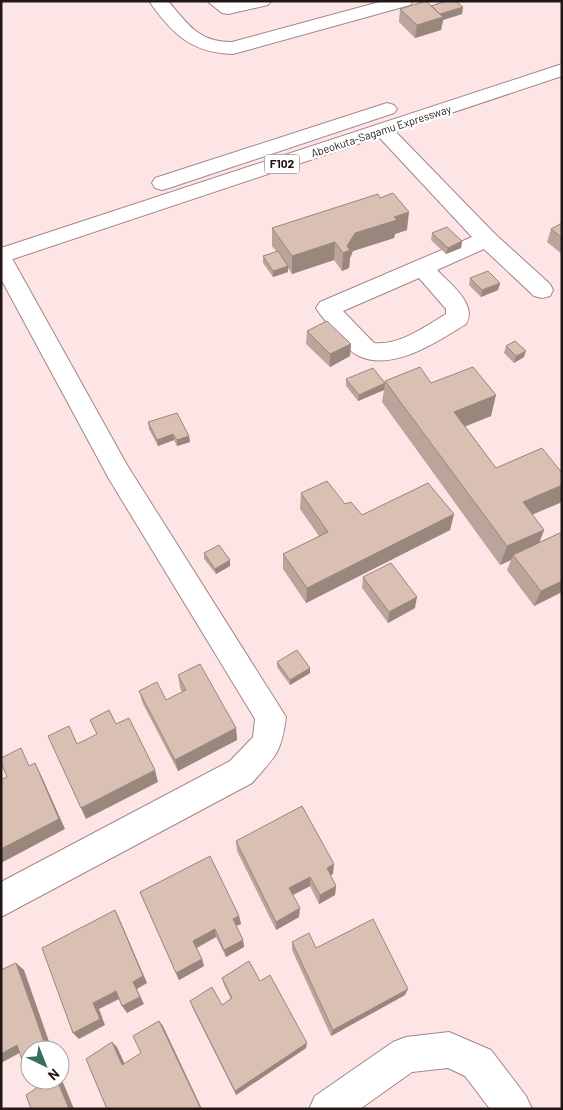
<svg xmlns="http://www.w3.org/2000/svg" width="563" height="1110" font-family="Barlow,sans-serif">
<style>
.lines{fill:none;stroke-linecap:round;stroke-linejoin:round}
.minor-casing{stroke:#a28686;stroke-width:2}
.highway-casing{stroke:#a28686;stroke-width:2}
.minor{fill:#fff;fill-rule:evenodd}
.highway{fill:#fff;fill-rule:evenodd}
.wall{fill:#bba49a}
.shaded-wall{fill:#99867d}
.building{fill:#dabfb3;stroke:#99867d}
.labels{text-anchor:middle;stroke-width:5;stroke-linejoin:round;paint-order:stroke}
.far-street-label{font-size:11px;fill:#221717;stroke:#fff}
.shield{fill:#fff;stroke:#645d5d;stroke-width:1}
.shield-label{font-size:12px;font-weight:bold;fill:#221717}
</style>
<rect width="100%" height="100%" fill="#fee5e5"/>
<g class="lines">
<defs>
<path id="minor" d="M149,1H168C189,25 198,42 232,42L383,1H413L410,5L233,54C192,53 172,34 149,1Z
M207,1H271L268,5L228,14L222,13Z
M384,125L391,127L495,234L550,284L553,290L550,296L542,298L534,296L484,249L437,270C449,283 478,304 466,324C438,341 394,372 359,356C344,349 331,327 320,314L316,308L320,302L472,237L377,135L374,131L377,127ZM419,278L446,309V314C426,326 399,346 374,343L343,311Z
M1,251L9,253L127,465L286,717C281,754 276,755 252,783L1,917V882L230,761L253,737L255,719L109,479L1,279Z
M449,1032L491,1050L526,1096L532,1109H490L465,1076L448,1068L412,1072L360,1109H309L315,1096L393,1042L406,1037Z"/>
<path id="highway" d="M562,64V76L1,263V248Z
M387,103L394,105L397,109L394,113L169,188L162,190L155,188L152,183L155,178Z"/>
</defs>
<!-- minor casing -->
<use href="#minor" class="minor-casing"/>
<!-- highway casing -->
<use href="#highway" class="highway-casing"/>
<!-- minor -->
<use href="#minor" class="minor"/>
<!-- highway -->
<use href="#highway" class="highway"/>
</g>
<!-- wall -->
<path class="wall" d="M431,6L463,7L462,14L443,20L441,30L415,38L399,22L400,9Z
M562,223V254L547,242L551,229Z
M272,228L407,230L395,234L394,238L353,251L350,258L349,268L342,271L334,260L292,274L288,268V272L273,277L263,263V256L277,252L272,246Z
M432,233L462,241L461,248L446,254L431,240Z
M470,278L500,283L498,290L481,297L469,285Z
M307,331L351,344L350,356L330,367L306,344Z
M506,346L524,357L514,363L504,353Z
M346,379L385,382V381L431,383L491,416L465,426L496,468L562,502L532,515L544,530L539,542L562,532V592L534,606L507,570L511,560L500,565L382,402L384,390L358,401L346,386Z
M148,422L189,436L190,442L177,446L174,440L158,446L149,429Z
M301,493L345,504L362,515L454,514L450,530L306,603L283,569V554L319,536L300,509Z
M204,553L230,566L216,574L204,559Z
M363,577L415,608L388,623L362,588Z
M277,662L310,673L290,685L277,667Z
M178,675L236,728L237,740L178,771L143,704L139,691L166,700L182,692L180,688Z
M236,841L333,874L330,875L336,886L335,895L319,904L310,886L293,895L299,917L276,930L237,851Z
M140,892L239,916L241,924L236,926L243,940L244,947L226,957L216,937L197,948L204,966L179,980Z
M292,942L316,948L405,995L331,1036L292,950Z
M222,978L260,981L307,1043L306,1048L236,1095L192,1007L222,1005L231,999L224,985Z"/>
<!-- shaded-wall -->
<path class="shaded-wall" d="M463,7L462,14L443,20L441,30L415,38L417,25L438,15Z
M409,212L407,230L395,234L394,238L353,251L350,258L349,268L342,271L343,253L355,233L394,217Z
M462,241L461,248L446,254L448,248Z
M335,242L334,260L292,274V256Z
M288,266V272L273,277V271Z
M500,283L498,290L481,297L482,290Z
M351,344L350,356L330,367V354Z
M526,351L524,357L514,363L516,356Z
M385,383L384,390L358,401L359,395Z
M496,395L491,416L449,433L454,412Z
M173,434L174,440L158,446L157,440Z
M189,436L190,442L177,446V440Z
M562,485V502L516,521L523,502Z
M454,514L450,530L306,603L307,588Z
M544,530L537,549L513,555L511,560L500,565L507,546Z
M230,560V566L216,574L215,569Z
M562,581V592L534,606L541,591Z
M417,597L415,608L388,623L389,612Z
M310,668V673L290,685V680Z
M236,728L237,740L178,771L175,760Z
M35,763L41,775L65,829L1,863V849Z
M155,770L158,782L86,819L81,808Z
M334,864L333,874L325,878L327,868Z
M310,877V886L289,897V888Z
M336,886L335,895L319,904L320,895Z
M300,908L299,917L276,930V922Z
M115,910L119,918L147,983L137,989L144,1004L127,1013L122,1006L133,982Z
M239,916L241,924L234,927L233,919Z
M215,929L216,937L196,948L193,941Z
M243,940L244,947L226,957L224,950Z
M202,959L204,966L179,980L176,973Z
M16,963L24,970L52,1050H47Z
M408,989L405,995L331,1036L333,1030Z
M116,991L121,998L99,1009L105,1025L79,1039L73,1033L93,1003Z
M159,1021L163,1026L202,1109H201Z
M112,1042L117,1047L127,1069L122,1065Z
M307,1043L306,1048L236,1095L235,1091Z
M17,1045L25,1050L1,1063V1054Z
M30,1060V1067L23,1063Z
M60,1079L62,1080L74,1109H69L57,1080H60Z"/>
<!-- building -->
<path class="building" d="M426,1L443,17L417,25L400,9Z
M446,1H456L463,7L440,14L431,6Z
M393,193L409,212L394,217L397,220L355,233L347,246L350,250L343,253L335,242L292,256L272,228L378,194L380,198Z
M562,223V238L551,229Z
M447,227L462,241L448,248L432,233Z
M278,251L288,266L273,271L263,256Z
M488,271L500,283L482,290L470,278Z
M327,321L351,344L330,354L307,331Z
M515,341L526,351L516,356L506,346Z
M420,367L431,383L473,367L496,395L454,412L496,468L542,448L562,473V485L523,502L544,530L507,546L385,381Z
M373,368L385,383L359,395L346,379Z
M177,413L189,436L177,440L173,434L157,440L148,422Z
M327,481L345,504L351,502L362,515L428,483L454,514L307,588L283,554L328,532L301,493Z
M562,532V581L541,591L513,555Z
M219,545L230,560L215,569L204,553Z
M391,563L417,597L389,612L363,577Z
M297,650L310,668L290,680L277,662Z
M200,664L236,728L175,760L139,691L157,682L166,700L186,690L178,675Z
M109,710L116,724L129,718L155,770L81,808L48,736L69,726L77,744L97,734L90,720Z
M21,748L29,766L35,763L59,819L1,849V780L7,777L1,762V758Z
M302,806L334,864L327,868L336,886L320,895L310,877L289,888L300,908L276,922L236,841Z
M210,856L239,916L233,919L243,940L224,950L215,929L193,941L202,959L176,973L140,892Z
M115,910L143,976L133,982L140,997L122,1006L116,991L93,1003L100,1019L73,1033L42,948Z
M373,919L408,989L333,1030L292,942L309,933L316,948Z
M249,961L260,981L270,975L307,1043L235,1091L190,1001L212,987L222,1005L232,998L222,978Z
M16,963L47,1050H30V1060L23,1063L17,1045L1,1054V970Z
M159,1021L201,1109H107L86,1059L112,1042L122,1065L141,1053L133,1036Z
M49,1080H57L69,1109H31L26,1095Z"/>
<g class="labels">
<!-- far-street labels -->
<g class="far-street-label">
<text transform="translate(381 131) rotate(-18)" y="4">Abeokuta-Sagamu Expressway</text>
</g>
<!-- shield labels -->
<rect class="shield" x="264.5" y="154.5" width="35" height="19" rx="4"/>
<g class="shield-label">
<text x="282" y="168">F102</text>
</g>
</g>
<!-- border -->
<rect width="563" height="1110" fill="none" stroke="#221717" stroke-width="5"/>
<!-- north arrow -->
<g transform="translate(45 1065) rotate(137)"><circle r="24" fill="#ffffff" stroke="#a7a2a2"/>
<path d="M0-4L9 19L0 12L-9 19Z" fill="#33715d"/>
<text y="-8" font-size="14" font-weight="bold" text-anchor="middle" fill="#221717">N</text>
</g>
</svg>
